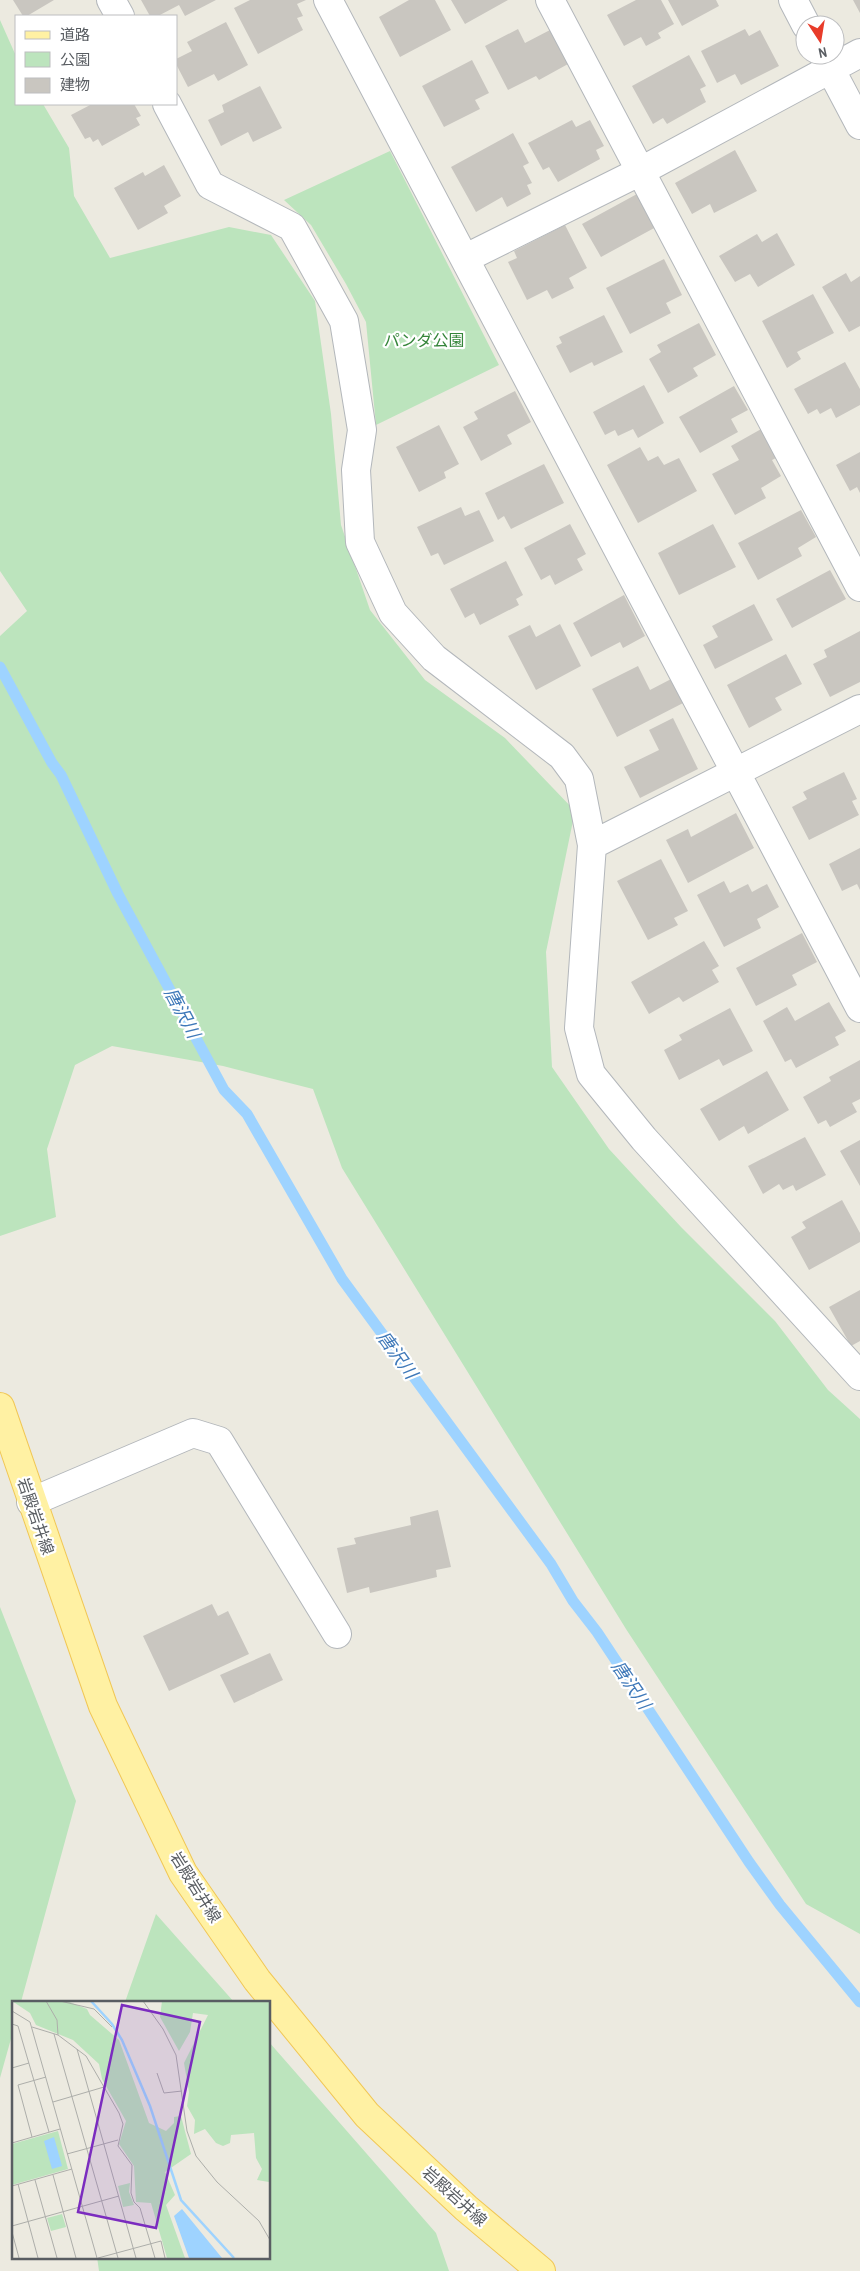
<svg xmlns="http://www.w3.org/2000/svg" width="860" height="2271" font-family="'Archivo Narrow','Noto Sans JP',sans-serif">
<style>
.green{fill:#bce4bd}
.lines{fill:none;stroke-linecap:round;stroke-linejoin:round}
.stream{stroke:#9ed3ff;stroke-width:11}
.building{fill:#c9c6c0}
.minor-casing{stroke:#b3b7bb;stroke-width:30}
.major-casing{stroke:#f1c755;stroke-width:30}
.minor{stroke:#fff;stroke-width:28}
.major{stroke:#fff1a3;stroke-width:28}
.labels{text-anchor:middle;stroke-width:4.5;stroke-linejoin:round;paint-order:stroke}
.park-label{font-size:16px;fill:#35853a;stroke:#fff}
.street-label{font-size:16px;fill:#595d62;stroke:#fff}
.water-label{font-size:18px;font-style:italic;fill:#3f79b9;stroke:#fff}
.inset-river{fill:none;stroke:#9ed3ff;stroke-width:2.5}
.inset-road{fill:none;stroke:#adaeaa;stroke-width:1}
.view{fill:#7b2cbf;fill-opacity:0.15;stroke:#7b2cbf;stroke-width:2.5}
.inset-edge{fill:none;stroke:#595d62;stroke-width:2.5}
</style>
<rect width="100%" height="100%" fill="#eceae0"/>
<!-- green -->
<path class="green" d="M0,20L16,56V104H43L69,148L74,196L110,258L229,227L271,235L315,301L331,414L341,525L370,610L425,680L505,738L575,811L546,952L552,1067L609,1149L681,1227L775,1321L828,1390L860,1419V1934L806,1904L626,1629L342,1168L313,1089L223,1066L112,1046L75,1065L47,1149L56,1217L0,1236V636L27,611L0,571Z
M390,151L499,365L376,425L366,322L346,284L311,225L284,200Z
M0,1607L76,1801L21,2002H14V2028L0,2078Z
M156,1914L234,2002H125Z
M269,2042L436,2233L449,2271H99L97,2257H269Z"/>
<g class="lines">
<!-- stream -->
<path class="stream" d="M0,667L52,763L61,775L118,894L224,1090L247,1114L342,1279L551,1564L573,1601L597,1632L749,1862L780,1905L860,2002"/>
</g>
<!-- building -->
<path class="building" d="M13,0H54L27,16H23Z
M141,0H216L185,16L179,5L158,16H150Z
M250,0H306L297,4L303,16L297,18L303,30L258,54L234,8Z
M409,0H435L451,30L400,57L379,17Z
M451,0H508L465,24Z
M636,0H661L674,24L658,33L661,38L646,46L641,37L624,46L607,15Z
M668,0H716L719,6L682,26Z
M853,0H860V13Z
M226,22L248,65L218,81L214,74L188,87L176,64V59L192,51L187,42Z
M518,29L525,43L550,30L568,64L539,80L536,76L508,90L485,46Z
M745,29L749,36L760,30L779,66L741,85L735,74L717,83L701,51Z
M689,55L706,86L700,89L706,102L667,124L663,118L653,124L632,86Z
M472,60L489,93L475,100L480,109L444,127L422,86Z
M260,86L282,128L253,142L248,132L221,146L208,120L224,112L222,105Z
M92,104H134L141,116L136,118L140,125L102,146L98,139L93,142L90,137L85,139L71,115Z
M572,120L576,127L590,120L604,146L596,150L600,159L558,182L549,167L543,170L528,143Z
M513,133L529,163L523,166L532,183L527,185L531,194L507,207L502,197L476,212L451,167Z
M735,150L757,191L714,213L710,204L692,214L675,183Z
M164,165L181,196L164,206L168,213L138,230L114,188L143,172L145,176Z
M637,194L656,227L601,257L582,224Z
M565,225L587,268L569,278L574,288L552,299L547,290L527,300L508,262L517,258L514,251Z
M777,233L795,265L758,287L750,274L735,282L719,256L757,234L762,242Z
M664,259L682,295L666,303L671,313L630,334L606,288Z
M846,273L851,282L860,276V326L849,332L822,287Z
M813,294L834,333L797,352L801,359L787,368L762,321Z
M604,315L623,352L594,366L592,362L570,373L556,346L562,343L559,337Z
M699,323L716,355L693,368L698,376L668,393L649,359L661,352L657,345Z
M845,362L860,389V405L836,418L831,408L820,414L817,409L808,414L794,389Z
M644,385L664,423L638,438L633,429L618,436L615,430L605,435L593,412Z
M734,386L748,410L731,419L738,432L700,453L679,417Z
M515,391L531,422L507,435L512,444L481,461L463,427L478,419L474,412Z
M439,425L459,464L444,472L446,478L419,492L396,447Z
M763,428L780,456L772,460L781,476L761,488L766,498L735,515L712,474L739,460L731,446Z
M640,447L648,461L658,456L664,465L679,458L697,491L638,523L607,465Z
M860,452V493L857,487L850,491L836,465Z
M544,464L564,503L511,529L504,516L498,520L485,493Z
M461,507L465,516L479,510L494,541L444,565L438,553L431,556L417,527Z
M801,510L816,537L798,548L802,556L758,580L738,543Z
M570,524L586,554L577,559L583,570L555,585L550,575L541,580L524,548Z
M713,524L736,567L679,595L658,553Z
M506,561L523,595L516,599L519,605L480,625L474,613L465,618L450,589Z
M830,570L846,599L792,628L776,599Z
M624,595L645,636L623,648L620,642L591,657L573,623Z
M754,604L773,640L715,669L703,645L718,637L712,626Z
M560,624L581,666L536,690L508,636L530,625L536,637Z
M860,631V682L830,697L813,664L827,657L824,650Z
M786,654L802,684L775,698L782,710L749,728L727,685Z
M638,666L650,690L675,677L687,701L617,737L592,689Z
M673,718L698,769L640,798L624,767L659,750L649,730Z
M844,772L857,799L852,801L859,815L809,840L792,807L807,799L803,792Z
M736,813L754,848L688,883L666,840L688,829L691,837Z
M860,848V890L857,884L842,891L829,864Z
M661,859L688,911L674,918L678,925L648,940L617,881Z
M724,881L730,893L748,884L752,892L767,884L779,907L757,919L761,928L724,947L697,895Z
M802,933L817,962L792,975L797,985L756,1006L736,968Z
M704,941L719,966L712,970L719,982L683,1002L679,997L649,1014L631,982Z
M829,1002L846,1031L835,1037L839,1045L796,1068L791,1059L785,1062L763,1021L787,1007L795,1021Z
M730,1008L753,1051L723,1066L719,1059L679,1080L664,1050L682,1040L679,1035Z
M860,1060V1099L852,1103L857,1112L830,1127L826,1120L818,1124L803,1097L831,1081L829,1077Z
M767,1071L789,1110L748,1134L744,1126L719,1141L700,1109Z
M805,1137L826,1175L796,1191L793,1185L783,1190L779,1184L763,1194L748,1166Z
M860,1140V1186L840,1151Z
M842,1200L860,1233V1242L809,1270L791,1237L806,1228L802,1222Z
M860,1290V1341L851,1346L829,1307Z
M438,1510L451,1567L436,1570L437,1577L370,1593L369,1587L347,1593L337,1548L356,1544L354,1538L411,1525L410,1517Z
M212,1604L218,1616L228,1611L249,1654L169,1691L143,1636Z
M270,1653L283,1680L234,1703L220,1675Z"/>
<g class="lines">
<defs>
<path id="minor" d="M111,0L120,16
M328,0L860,1008
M550,0L860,587
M793,0L806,25
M823,55L860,125
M167,104L210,185L292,227L344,321L362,430L356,470L360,542L393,613L434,658L562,756L579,779L592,845L579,1028L591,1074L644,1139L860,1376
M466,258L641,171L860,53
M592,845L860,709
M31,1502L193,1433L219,1441L337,1634"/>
<path id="major" d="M0,1407L103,1706L183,1873L257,1980L367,2115L466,2208L541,2271"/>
</defs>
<!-- minor casing -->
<use href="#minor" class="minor-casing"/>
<!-- major casing -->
<use href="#major" class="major-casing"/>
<!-- minor -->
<use href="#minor" class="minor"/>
<!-- major -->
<use href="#major" class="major"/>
</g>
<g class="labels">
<!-- park labels -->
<g class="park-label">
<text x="424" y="346">パンダ公園</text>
</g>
<!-- street labels -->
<g class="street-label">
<text transform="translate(36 1516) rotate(71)" y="6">岩殿岩井線</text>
<text transform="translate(196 1887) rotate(58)" y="6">岩殿岩井線</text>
<text transform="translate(455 2196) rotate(42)" y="6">岩殿岩井線</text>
</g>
<!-- water labels -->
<g class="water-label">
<text transform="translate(182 1013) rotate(62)" y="6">唐沢川</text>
<text transform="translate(397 1355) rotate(54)" y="6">唐沢川</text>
<text transform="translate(631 1685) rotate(56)" y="6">唐沢川</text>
</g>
</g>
<!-- overview -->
<g transform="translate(12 2001)">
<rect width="258" height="258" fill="#eceae0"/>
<path d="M0,0H55L75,8L78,14L107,39L137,122L154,130L162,122V116L169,115L179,153L153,171L163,194L154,204L173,257H155L139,202L124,201L122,165L107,143L114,120L90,78L87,63L61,39L24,24L18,12ZM150,0H257V181L245,179L250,168L244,157L242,132L219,134L218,142L211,145L204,142L193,128L182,133L183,119L175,105L177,91L172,62L196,14L181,12L178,31L167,50L148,16ZM46,130L56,168L0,184V143ZM118,182L117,191L122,204L111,206L106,185ZM50,213L54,226L39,230L35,217Z" fill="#bce4bd"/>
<path d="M42,136L50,165L40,168L32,140ZM170,208L210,257H177L162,215Z" fill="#9ed3ff"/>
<path class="inset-river" d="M79,0L100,23L110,39L138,105L169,199L222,257"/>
<path class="inset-road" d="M34,0L45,19L46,34M48,0L82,8L100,26M131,0L151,28L164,54L175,130L184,155L205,181L247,220L258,239M0,10L18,21L85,257M0,23L6,25L37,131M20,26L46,34L74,55L107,112L111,123L106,145L120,164L119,192L122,201L128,207L143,257M42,33L106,257M65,48L124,257M0,67L17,62M145,72L152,92L170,90M41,101L92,86M20,136L6,84L34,76M0,142L48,128M55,153L106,139M41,174L64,257M23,179L45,257M6,183L26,257M0,185L60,168M0,225L107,195M0,231L7,257M86,257L149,240L153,257"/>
<path class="view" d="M110,4L188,21L144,227L66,211Z"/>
<rect width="258" height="258" class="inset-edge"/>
</g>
<!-- legend -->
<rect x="15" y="15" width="162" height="90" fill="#ffffff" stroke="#bdbec0"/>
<rect x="25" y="31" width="25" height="8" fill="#fff1a3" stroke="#bdbec0"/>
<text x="60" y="40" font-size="15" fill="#595d62">道路</text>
<rect x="25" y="52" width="25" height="15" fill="#bce4bd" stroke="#bdbec0"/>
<text x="60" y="65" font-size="15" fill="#595d62">公園</text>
<rect x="25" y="78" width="25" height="15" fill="#c9c6c0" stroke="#bdbec0"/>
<text x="60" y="90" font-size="15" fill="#595d62">建物</text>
<!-- north arrow -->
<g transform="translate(820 40) rotate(168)"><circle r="24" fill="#ffffff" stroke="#bdbec0"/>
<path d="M0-4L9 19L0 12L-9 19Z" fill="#e83c2a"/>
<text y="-8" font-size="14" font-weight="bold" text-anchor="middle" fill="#595d62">N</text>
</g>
</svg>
